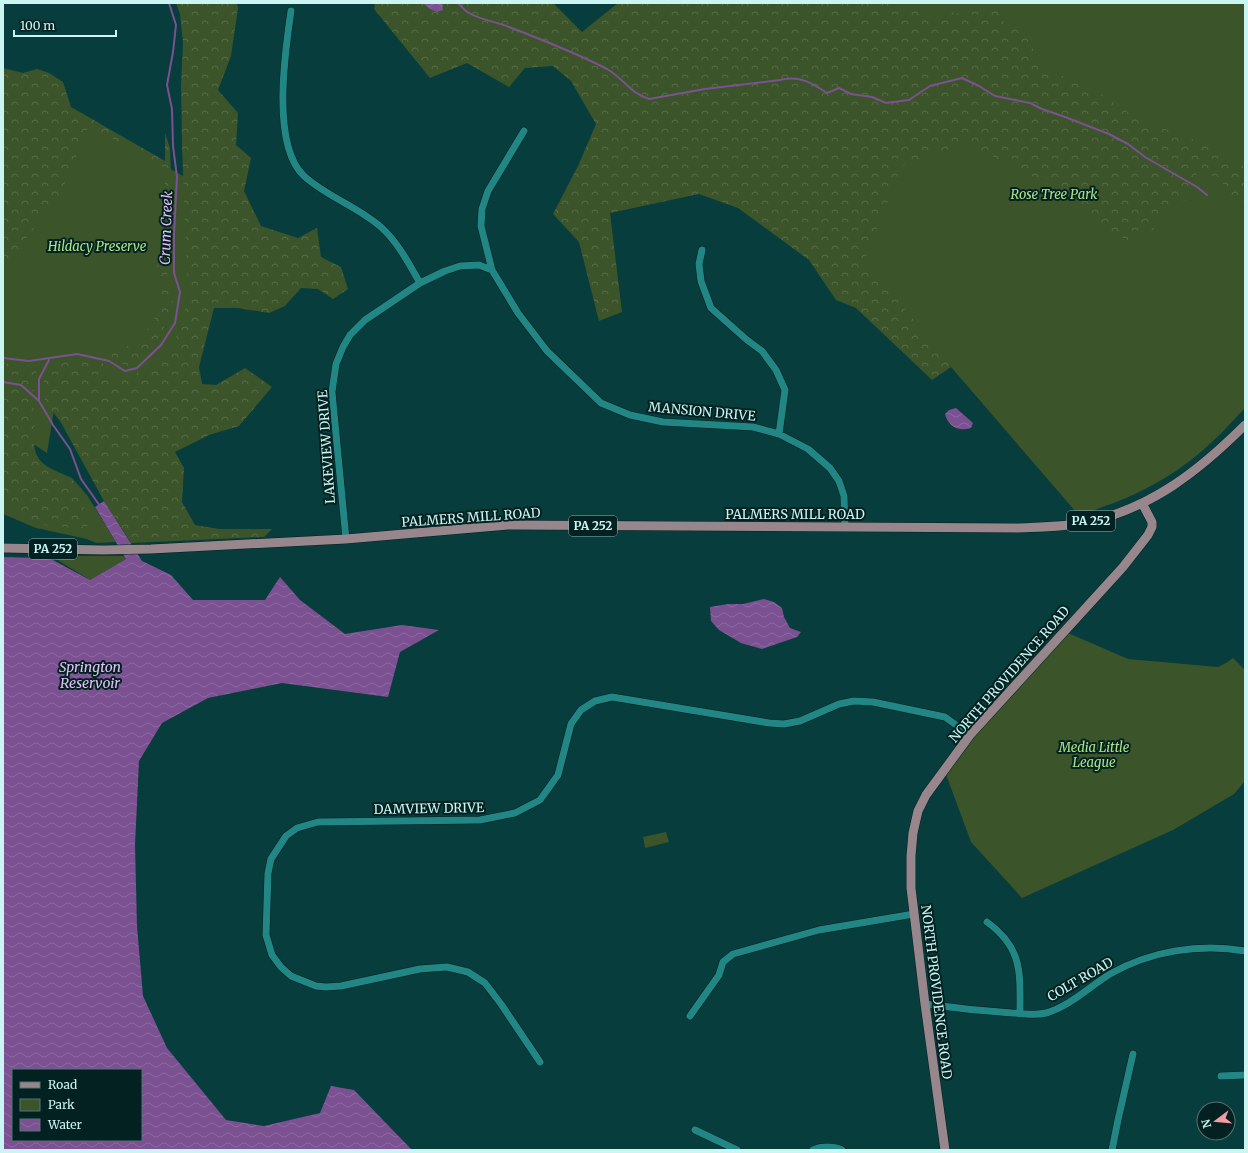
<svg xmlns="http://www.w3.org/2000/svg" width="1248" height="1153" font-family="Merriweather,serif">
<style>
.green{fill:#3c542a}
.forest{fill:url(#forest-crowns)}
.water{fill:url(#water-waves);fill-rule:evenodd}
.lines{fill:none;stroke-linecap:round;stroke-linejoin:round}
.stream{stroke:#7b5191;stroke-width:2}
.minor-casing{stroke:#042121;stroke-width:8}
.major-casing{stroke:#042121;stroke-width:10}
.minor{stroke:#228684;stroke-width:7}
.major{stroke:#97868b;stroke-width:9}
.labels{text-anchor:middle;stroke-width:4;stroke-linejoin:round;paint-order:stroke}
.shield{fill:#042121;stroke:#8fb5b4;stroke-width:1}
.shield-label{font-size:12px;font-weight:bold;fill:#caf5f3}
.park-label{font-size:13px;font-style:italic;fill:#ade585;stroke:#042121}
.street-label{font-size:13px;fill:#caf5f3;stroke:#042121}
.water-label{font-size:14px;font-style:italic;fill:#e3c0f6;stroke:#042121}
</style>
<defs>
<pattern id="forest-crowns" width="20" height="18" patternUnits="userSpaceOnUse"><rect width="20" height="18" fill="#3c542a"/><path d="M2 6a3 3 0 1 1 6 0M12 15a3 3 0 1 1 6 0" fill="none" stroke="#576d49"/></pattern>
<pattern id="water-waves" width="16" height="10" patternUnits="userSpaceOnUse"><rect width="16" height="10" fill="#7b5191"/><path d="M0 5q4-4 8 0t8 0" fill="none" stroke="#8c6ba1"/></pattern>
</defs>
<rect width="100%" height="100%" fill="#073d3c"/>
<!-- green -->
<path class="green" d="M646,3H1245V408C1234,419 1224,431 1213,441C1183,470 1144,493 1105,506C1095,510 1086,514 1076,512L951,367L644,14Z
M3,75L192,181L203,298L147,383L60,374L47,453L3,425Z
M72,478L87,495L116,542L96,543L87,539L36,528L3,514V500L89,522Z
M51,556H124L126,559L90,580Z
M1068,633L1128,659L1218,667L1226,663L1233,658L1245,670V781L1234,794L1173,830L1022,898L971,842L944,769Z
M666,832L669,842L645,848L643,837Z"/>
<!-- forest -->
<path class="forest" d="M176,3H237L238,8L231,56L218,90L238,113L236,145L251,158L244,191L261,226L298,238L317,228L321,257L341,267L348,289L333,299L318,289L301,288L285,306L269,313L238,308H214L199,367L202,384L216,385L245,368L272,387L239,426L209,435L175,452L184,468L182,502L195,525L219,529H272L264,537L131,543L104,501L60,421L48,406L43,395L44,378L50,366L61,359H86L102,362L111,375L129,377L144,370L169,348L181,329L188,293L182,147L181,85L183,43L180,14Z
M375,3H553L582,32L618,3H660L659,6L712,3H893L939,17L951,12L964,15L977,7L1001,12L1004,23L1021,29L1035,52L1034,64L1041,69L1057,71L1067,80L1100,93L1140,121L1186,136L1245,167V201L1233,203L1227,197L1222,179L1197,172L1191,198L1172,206L1151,232L1127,240L1109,232L1082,213L1068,194L966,143L902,166L865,259L951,367L932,380L856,308L836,300L809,260L738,208L699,194L610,213L622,312L599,321L579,242L553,214L578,166L596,124L571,81L553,66L525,68L509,87L467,63L430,78L374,9Z
M3,68L23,73L37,69L49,73L63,82L71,107L165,161V133L170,148L171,175L166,270L173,294L172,314L155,343L134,364L125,366L107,354L134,344L144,334L159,311L160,292L157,268L166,169L89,125L60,195L3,268Z
M41,362L34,377V392L19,383L3,380V363L20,367Z
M3,386C11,388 23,390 29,397C44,417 23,447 44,464C51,470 64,474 72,478L90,522L85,529L34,524L3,500Z"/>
<!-- water -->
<path class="water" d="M423,3H442L443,10L437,12L430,9Z
M956,408L973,423L971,428C958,432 948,426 945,414L949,410Z
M104,501L142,561L171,575L193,600H265L280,577L300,600L345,634L402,625L439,630L400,652L388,697L282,683L208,698L162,723L139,761L135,845L137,926L143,996L167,1048L226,1120L264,1126L320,1113L331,1086L354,1090L412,1150H3V557L40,558L53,560L90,580L126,559L95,507ZM13,1070H141V1140H13Z
M764,599L774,602L782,608L784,617L790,628L801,632L797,637L762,649L741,643L719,630L711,621L710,607L728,604H743Z"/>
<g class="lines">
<!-- stream -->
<path class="stream" d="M458,3C461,6 465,11 469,13C481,20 497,22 509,27C543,40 576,53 607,69C623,78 631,94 649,99L705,89L780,80C799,75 812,83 827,93L839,88L851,94L872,97L886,103L909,100L930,86L962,78L979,86L995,96L1030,103L1042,109L1065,117L1109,134L1128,144L1145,157L1197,187L1207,195
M3,358L29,361L77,354L109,361L125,371L137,368L161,345L175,323L180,292L174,273V234L177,177L173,146L172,109L167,85L173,52L176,25L169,3
M49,360L39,379V401L53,425L70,449L81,479L100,506
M3,382L21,385L39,401"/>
<defs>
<path id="minor" d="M291,11C285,52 271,145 304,176C327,197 359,207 382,228C399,244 409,264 420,283
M702,250L699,264L701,281L711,308L747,340L762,351L776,370L785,390L779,434
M492,270L518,313L547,351L601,403L630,415L663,422L753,427L779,434L808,449L830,468L839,481L844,496L845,527
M346,539L332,392L336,364L343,347L350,335L365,320L420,283L445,271L460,266L479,265L492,270L481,226L482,209L488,191L524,131
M987,922C1023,948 1020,973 1020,1013
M925,1004C954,1008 983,1011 1012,1013C1023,1013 1035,1016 1046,1013C1070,1006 1089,987 1110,974C1150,951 1200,943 1245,951
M690,1016L719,975L723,962L733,954L819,930L914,914
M540,1062L501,1004L485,983L468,972L447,967L420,969L341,986L326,987L316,986L291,976L281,967L272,955L266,935L268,873L271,859L286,836L297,828L318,822L480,820L515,813L540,800L558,775L571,724L581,710L595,701L612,697L769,723L784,724L800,721L839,704L854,701L873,702L945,717L970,735
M1221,1076L1245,1075
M695,1130L737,1150
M813,1150C821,1146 833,1146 842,1150
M1112,1150L1118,1120L1133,1054"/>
<path id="major" d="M3,548L103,550L151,549L346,539L508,525L1018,528C1041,527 1065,527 1088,522C1152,508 1200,470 1245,425
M945,1150L925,1004L911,888V856L913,833L918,811L926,795L970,735L1123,567L1148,535L1152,527V522L1142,503"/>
</defs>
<!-- minor casing -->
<use href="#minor" class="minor-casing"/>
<!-- major casing -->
<use href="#major" class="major-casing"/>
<!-- minor -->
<use href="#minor" class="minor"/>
<!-- major -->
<use href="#major" class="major"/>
</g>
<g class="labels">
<!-- shield labels -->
<g class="shield">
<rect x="1067" y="511" width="48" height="20" rx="3"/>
<rect x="569" y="516" width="48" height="20" rx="3"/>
<rect x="29" y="539" width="48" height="20" rx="3"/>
</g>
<g class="shield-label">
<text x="1091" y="525">PA 252</text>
<text x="593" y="530">PA 252</text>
<text x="53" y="553">PA 252</text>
</g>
<!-- park labels -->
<g class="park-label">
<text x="1054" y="199">Rose Tree Park</text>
<text x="97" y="251">Hildacy Preserve</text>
<text x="1094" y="752">Media Little<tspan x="1094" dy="15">League</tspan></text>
</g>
<!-- street labels -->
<g class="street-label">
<text transform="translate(702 411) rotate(5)" y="5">MANSION DRIVE</text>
<text transform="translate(326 447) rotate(-94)" y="5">LAKEVIEW DRIVE</text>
<text x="795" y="519">PALMERS MILL ROAD</text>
<text transform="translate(471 517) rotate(-4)" y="5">PALMERS MILL ROAD</text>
<text transform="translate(1009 674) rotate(-49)" y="5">NORTH PROVIDENCE ROAD</text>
<text transform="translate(429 808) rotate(-1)" y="5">DAMVIEW DRIVE</text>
<text transform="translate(1080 979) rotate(-30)" y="5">COLT ROAD</text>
<text transform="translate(937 992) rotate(83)" y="5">NORTH PROVIDENCE ROAD</text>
</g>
<!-- water labels -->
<g class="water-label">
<text transform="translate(166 228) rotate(-88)" y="5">Crum Creek</text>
<text x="90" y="672">Springton<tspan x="90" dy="16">Reservoir</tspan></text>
</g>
</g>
<!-- border -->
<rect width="1248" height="1153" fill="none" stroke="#caf5f3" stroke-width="8"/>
<!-- legend -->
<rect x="12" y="1069" width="130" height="72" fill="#042121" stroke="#537675"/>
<rect x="20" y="1082" width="20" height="6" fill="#97868b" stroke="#537675"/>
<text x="48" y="1089" font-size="12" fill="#caf5f3">Road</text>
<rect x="20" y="1099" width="20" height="12" fill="#3c542a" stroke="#537675"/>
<text x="48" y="1109" font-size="12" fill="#caf5f3">Park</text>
<rect x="20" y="1119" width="20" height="12" fill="url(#water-waves)" stroke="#537675"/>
<text x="48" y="1129" font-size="12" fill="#caf5f3">Water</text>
<!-- north arrow -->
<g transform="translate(1216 1121) rotate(254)"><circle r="19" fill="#042121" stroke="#537675"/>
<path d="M0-3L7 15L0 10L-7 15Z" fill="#f49aa3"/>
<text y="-6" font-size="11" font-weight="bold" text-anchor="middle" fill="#caf5f3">N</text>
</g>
<!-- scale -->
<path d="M14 30v6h102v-6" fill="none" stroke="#caf5f3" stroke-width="2"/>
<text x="20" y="30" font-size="12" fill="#caf5f3" stroke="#042121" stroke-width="3" paint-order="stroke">100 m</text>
</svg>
